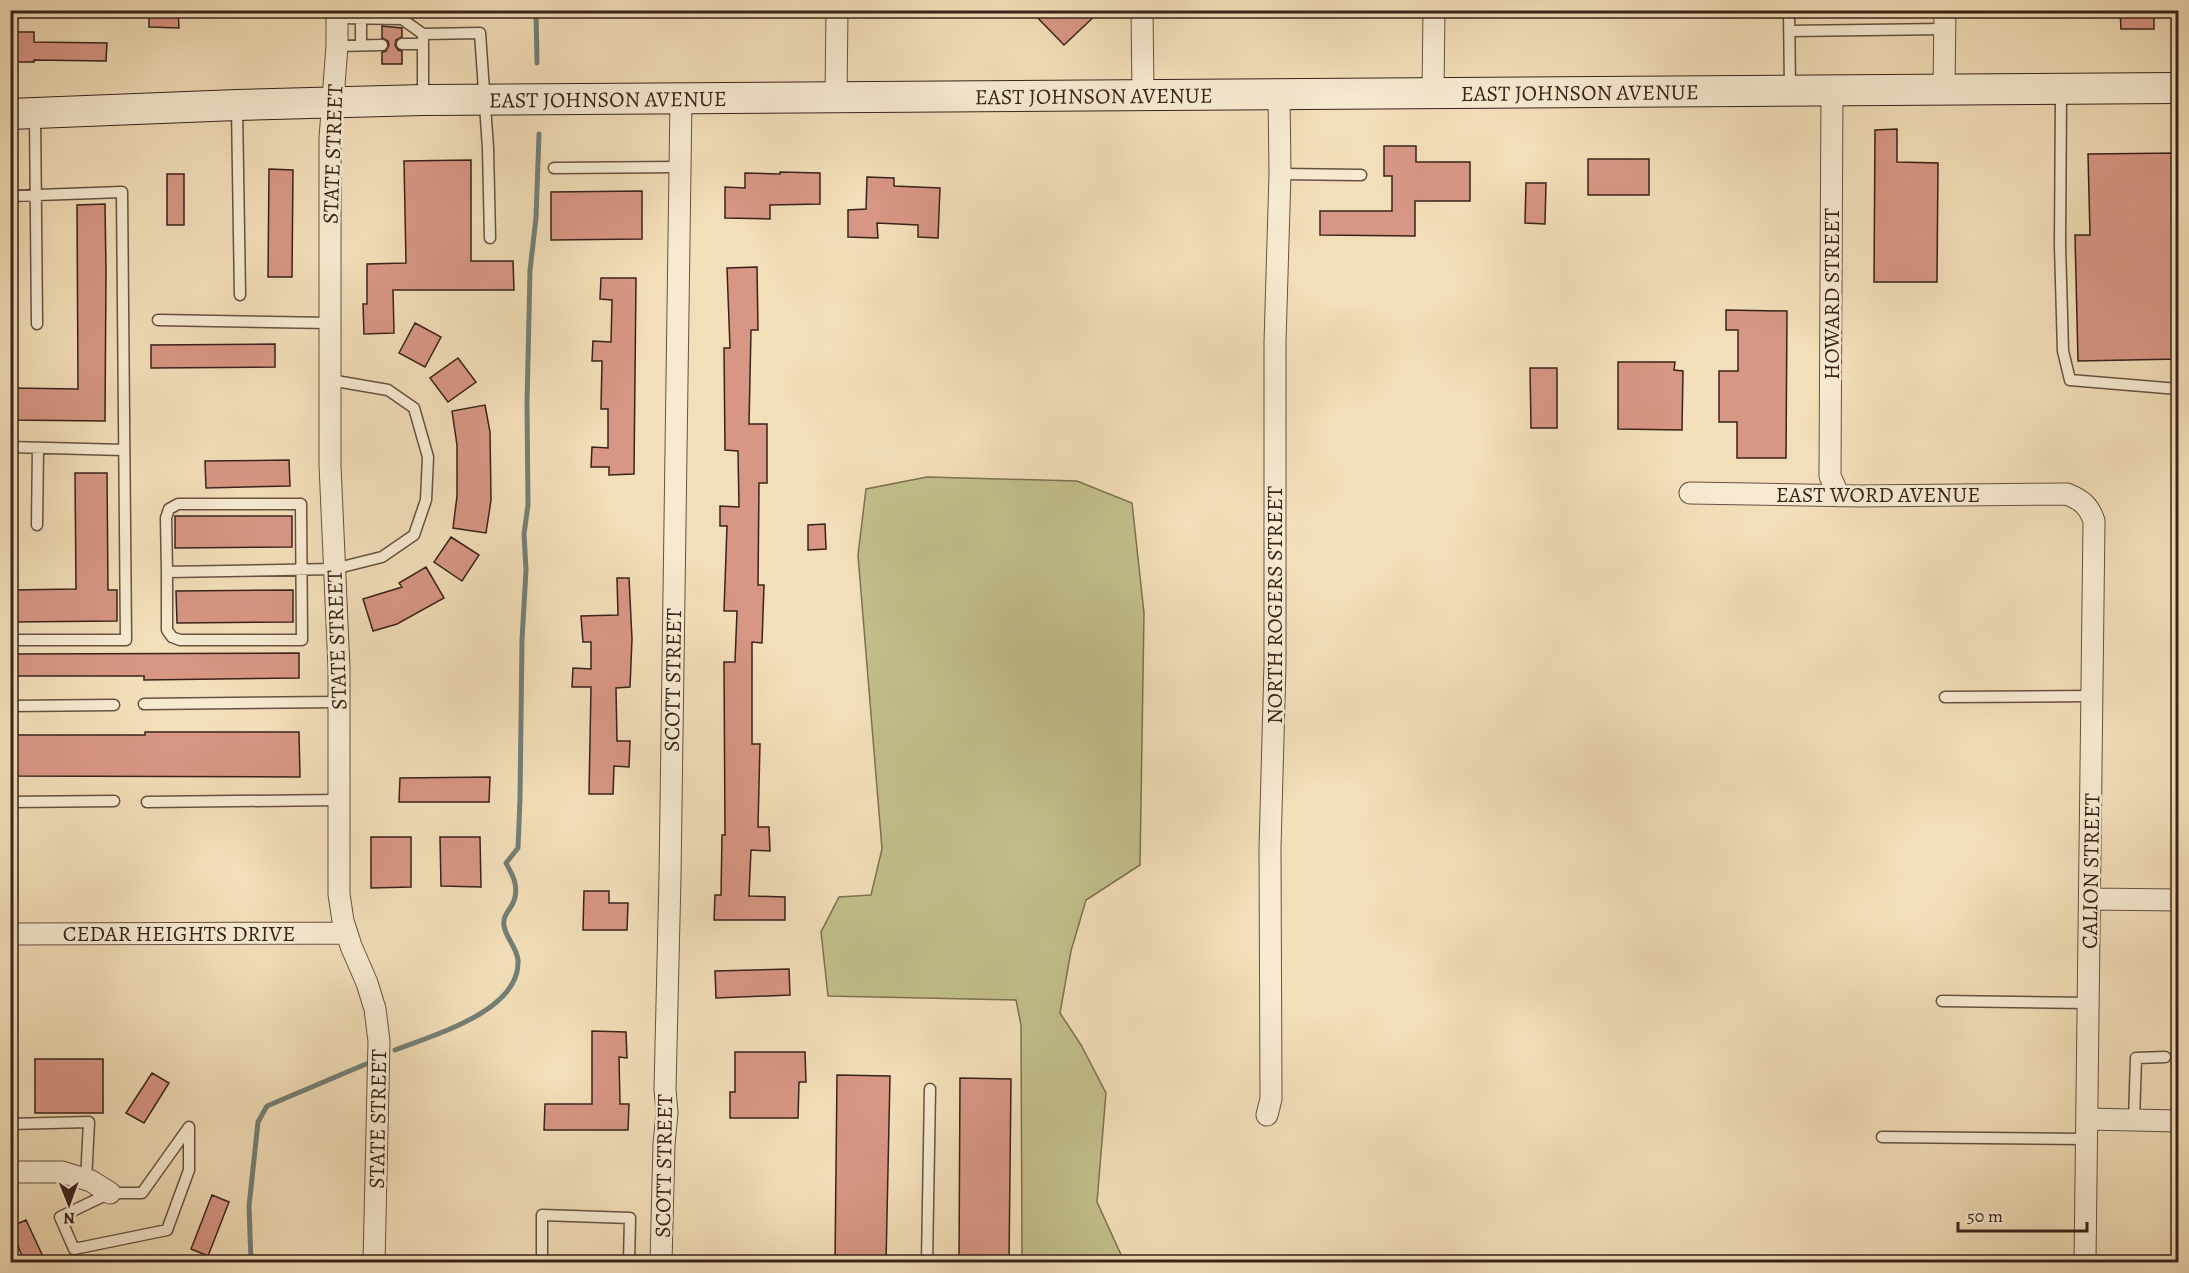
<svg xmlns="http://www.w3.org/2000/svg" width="2189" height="1273" font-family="Alegreya,serif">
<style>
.green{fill:#c2bf8a;stroke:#7d7152;stroke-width:1.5}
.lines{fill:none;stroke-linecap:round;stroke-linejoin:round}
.stream{stroke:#737f75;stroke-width:5}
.building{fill:#d89684;stroke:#38231b;stroke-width:1.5}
.service-casing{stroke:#665242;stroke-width:13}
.minor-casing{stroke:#665242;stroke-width:23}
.secondary-casing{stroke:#38231b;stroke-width:32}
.service{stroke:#f7ead1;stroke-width:10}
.minor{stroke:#f7ead1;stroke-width:21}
.secondary{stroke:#f7ead1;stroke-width:30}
.labels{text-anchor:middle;stroke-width:5;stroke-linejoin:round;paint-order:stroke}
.street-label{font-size:22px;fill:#38231b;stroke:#f7ead1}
</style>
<rect width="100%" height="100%" fill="#f2deb8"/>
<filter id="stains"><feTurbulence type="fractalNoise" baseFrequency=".00333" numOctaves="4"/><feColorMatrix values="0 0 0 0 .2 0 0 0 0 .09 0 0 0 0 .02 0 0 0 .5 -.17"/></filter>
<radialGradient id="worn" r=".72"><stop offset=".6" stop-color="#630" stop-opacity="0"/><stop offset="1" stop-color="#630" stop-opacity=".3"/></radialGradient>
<!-- green -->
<path class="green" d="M927,477L1077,481L1132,503L1144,613L1140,865L1086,900L1071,951L1060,1013L1081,1045L1106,1093L1097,1202L1123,1259H1022L1021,1025L1016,1000L828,996L821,932L839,897L871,895L882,849L858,555L866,489Z"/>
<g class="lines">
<!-- stream -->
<path class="stream" d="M536,10L537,63
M395,1050C433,1035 521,1011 518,960C517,948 506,938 504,926C502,913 513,909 515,897C518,884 512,874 506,863L518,848L520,799L522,640L526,570L524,534L528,505L527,404L530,270L536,218L539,134
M251,1262L249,1206L258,1122L267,1106L366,1064"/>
</g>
<!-- building -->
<path class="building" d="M149,10H178L179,28L149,27Z
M1030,10H1101L1064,45Z
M2120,10H2154V29H2121Z
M382,26L402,28V37L396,40L395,45L398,50L402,51V64H382V52L386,51L389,45L388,41L382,38Z
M10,32H34V42L107,43L106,61L34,60V62H10Z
M1897,129V162L1938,163L1937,282H1874L1875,130Z
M1384,146H1416V162H1470V201H1415V236L1320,235V211H1392V176H1384Z
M2178,153V359L2078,361L2075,235H2090L2088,154Z
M1588,159H1649V195H1588Z
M471,160V261H513L514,290H393L394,333L364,334L363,304H367V264L406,263L404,161Z
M269,169L293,170L292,277H268Z
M780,172L820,173V204L770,205V219L725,218V187L745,188V173L780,174Z
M167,174H184V225H167Z
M867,177L894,178V186L940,188L938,238L918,237V225L877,223L878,238L848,237V210L866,209Z
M1526,183H1546L1545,224L1525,223Z
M642,191V239L551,240V192Z
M105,204L106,271L105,421L10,420V388L78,389L77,205Z
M757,267L758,330H751L749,424H767V483H759L758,585H764L762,643L752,642V744H760L758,827H769L770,851L751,850L749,896L785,897V920H714L715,895H721L722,835H725L724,662H735L737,611H724L727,526H720V506L739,507L738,451L725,450L724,348H730L727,268Z
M601,278H636L634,474L609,475V467H591L592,447L608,448V409H601L602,361H592L593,341L611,342L612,300L600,299Z
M1726,310L1787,311L1786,458H1737V422H1719V371H1738V330H1726Z
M415,323L441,337L425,367L399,353Z
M275,344V367L151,368V345Z
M458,358L476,382L448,402L430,378Z
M1618,362H1675L1674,370L1683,371L1682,430L1618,429Z
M1530,368H1557V428H1531Z
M485,405L490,432L491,500L486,533L453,528L457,496V445L452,411Z
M289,460L290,486L206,488L205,461Z
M75,473H107L108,590H117V621L10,622V590L76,589Z
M175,516H292V547L175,548Z
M825,524L826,549L808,550V525Z
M451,537L479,555L462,581L434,562Z
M426,567L444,598L397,624L373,631L363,599L402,587L399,583Z
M617,578H629L632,639L630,687L616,688L617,741H630L629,767L614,766L613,794H589L591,687H572L573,668L591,669V642H583L581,616L618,615Z
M293,590V622L177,623L176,591Z
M299,653V678L144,680V676H10V654Z
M145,732H299L300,777L10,776V735H145Z
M490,777L489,802H399L400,778Z
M371,837H411V887L371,888Z
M440,837H480L481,887L441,886Z
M584,891H609V903H628L627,930H583Z
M789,969L790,995L716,998L715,971Z
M592,1031L626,1032L627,1058L619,1057L620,1104H629L628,1130H544L545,1104H592Z
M735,1052H805L806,1082H799L798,1118H730V1092H735Z
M35,1059H103V1113H35Z
M152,1073L169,1083L144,1123L126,1113Z
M837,1075L890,1076L886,1263H835Z
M960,1078L1011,1079L1009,1263H959Z
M212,1195L229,1202L208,1256L191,1249Z
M26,1220L46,1263H25L10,1227Z"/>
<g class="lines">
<defs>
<path id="service" d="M1789,10L1790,88
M337,18L402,19L423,34
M361,19V45
M1789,31L1944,29
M402,44H423
M337,46L382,45
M2061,92L2060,246L2063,351L2070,380L2178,389
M423,97V34L480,33L488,148L490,238
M237,108L240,295
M35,116L37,324
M554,168L680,167
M1280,174L1361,175
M10,196L122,192L126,640H10
M158,320L330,323
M10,447L124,450
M37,525L38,448
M167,572V630L172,637L180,640H302L301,504H178L169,509L166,518L167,572L334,569L382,557L414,535L426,500L428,457L414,408L388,390L330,380
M1945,697L2092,696
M144,704L339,702
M10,706L114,705
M10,802L114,801
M147,802L339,800
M1942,1001L2088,1003
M2134,1120L2136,1058L2165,1057
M10,1124L89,1122L86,1180
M189,1127V1170L167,1230L74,1249L60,1217L110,1193H142Z
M1882,1137L2086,1139
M542,1262V1215L630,1218L629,1262
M927,1262L930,1089"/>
<path id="minor" d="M337,10V46L330,138V465L339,668V894L343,921L351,946L367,983L375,1009L379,1041L374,1262
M1142,10L1143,94
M1944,89L1945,10
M1832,90L1830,476L1839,496
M1433,93L1434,10
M836,97L837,10
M1690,493L1860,496L2067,494C2082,500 2089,506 2094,521L2085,1262
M2090,899L2178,900
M10,934L347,933
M1267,1115L1271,1099L1270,848L1275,664V342L1280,174L1279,94
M2087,1119L2178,1121
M10,1172H62L91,1181L110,1193
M661,1262L664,1144L667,1113L665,1089L670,877L681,98"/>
<g id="secondary">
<path id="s1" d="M10,114L237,105L423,100L2178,88"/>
</g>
</defs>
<!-- service casing -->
<use href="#service" class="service-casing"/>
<!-- minor casing -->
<use href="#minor" class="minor-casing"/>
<!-- secondary casing -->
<use href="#secondary" class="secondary-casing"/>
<!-- service -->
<use href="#service" class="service"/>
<!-- minor -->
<use href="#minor" class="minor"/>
<!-- secondary -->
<use href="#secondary" class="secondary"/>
</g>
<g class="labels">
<!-- street labels -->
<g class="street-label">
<text dy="8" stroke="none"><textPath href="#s1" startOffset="1570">EAST JOHNSON AVENUE</textPath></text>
<text dy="8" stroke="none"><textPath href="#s1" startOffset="1084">EAST JOHNSON AVENUE</textPath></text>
<text dy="8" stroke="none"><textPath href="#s1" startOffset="598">EAST JOHNSON AVENUE</textPath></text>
<text transform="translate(332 154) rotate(-88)" y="8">STATE STREET</text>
<text transform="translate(1831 294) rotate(-90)" y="8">HOWARD STREET</text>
<text x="1878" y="502">EAST WORD AVENUE</text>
<text transform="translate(1274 605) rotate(-90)" y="8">NORTH ROGERS STREET</text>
<text transform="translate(336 640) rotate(-92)" y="8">STATE STREET</text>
<text transform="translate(672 680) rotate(-89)" y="8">SCOTT STREET</text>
<text transform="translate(2090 871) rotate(-89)" y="8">CALION STREET</text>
<text x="179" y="941">CEDAR HEIGHTS DRIVE</text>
<text transform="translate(377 1119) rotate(-89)" y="8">STATE STREET</text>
<text transform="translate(663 1166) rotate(-89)" y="8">SCOTT STREET</text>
</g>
</g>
<!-- margin -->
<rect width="2189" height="1273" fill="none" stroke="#f2deb8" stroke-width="36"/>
<rect x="12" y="12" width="2165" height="1249" fill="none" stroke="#38231b" stroke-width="3"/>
<rect x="18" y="18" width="2153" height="1237" fill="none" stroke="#38231b" stroke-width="1.5"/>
<!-- north arrow -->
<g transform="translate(69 1204) rotate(179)" stroke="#f7ead1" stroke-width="4.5" paint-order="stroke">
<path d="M0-4.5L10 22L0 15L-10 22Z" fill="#38231b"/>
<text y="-9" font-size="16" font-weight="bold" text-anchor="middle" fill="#38231b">N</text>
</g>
<!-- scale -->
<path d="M1958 1222v9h129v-9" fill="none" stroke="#38231b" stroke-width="3"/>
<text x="1967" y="1222" font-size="18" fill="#38231b" stroke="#f7ead1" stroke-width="4.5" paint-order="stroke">50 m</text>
<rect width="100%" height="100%" filter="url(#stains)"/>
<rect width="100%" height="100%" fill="url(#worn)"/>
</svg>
